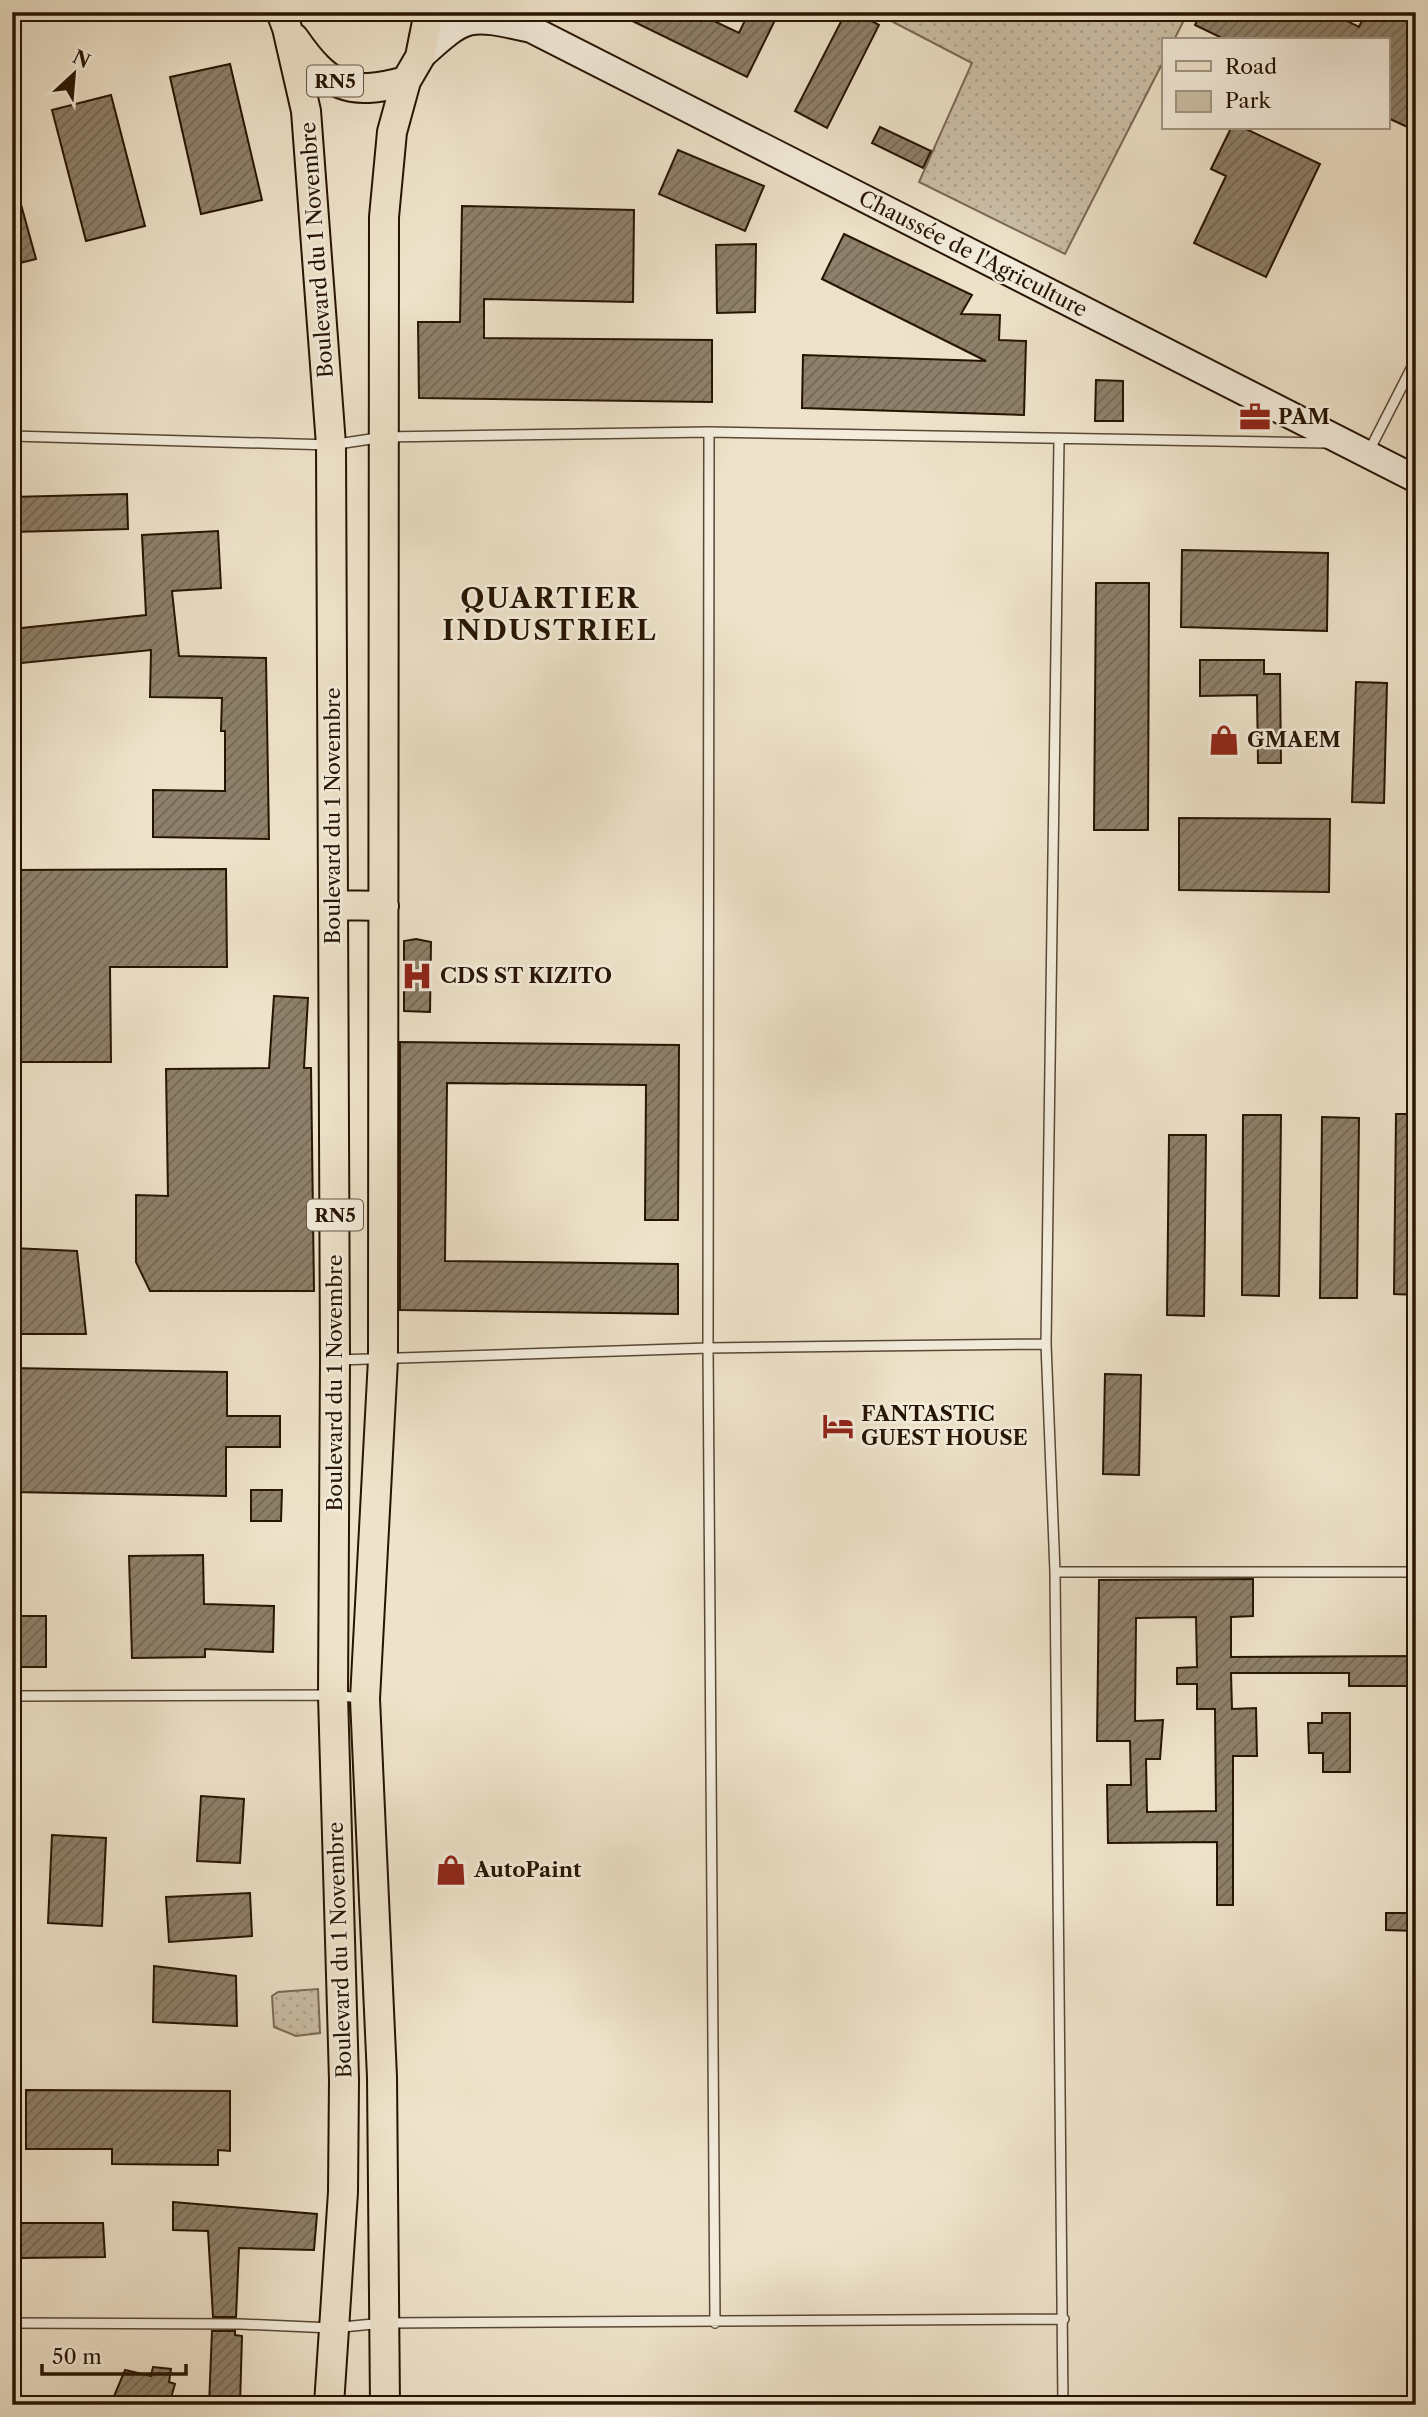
<svg xmlns="http://www.w3.org/2000/svg" width="1428" height="2417" font-family="'Libre Caslon Text',serif">
<style>
.green{fill:url(#green-dots);stroke:#796a55;stroke-width:2}
.building{fill:url(#building-hatch);stroke:#261402;stroke-width:2;fill-rule:evenodd}
.lines{fill:none;stroke-linecap:round;stroke-linejoin:round}
.lane-casing{stroke:#584834;stroke-width:12}
.secondary-casing{stroke:#261402;stroke-width:30}
.primary-casing{stroke:#261402;stroke-width:32}
.lane{stroke:#f4eddd;stroke-width:9}
.secondary{stroke:#f4eddd;stroke-width:26}
.primary{stroke:#eee3ca;stroke-width:28}
.labels{text-anchor:middle;stroke-width:5;stroke-linejoin:round;paint-order:stroke}
.shield{fill:#f4eddd;stroke:#645544;stroke-width:2}
.shield-label{font-size:19px;font-weight:bold;fill:#261402}
.street-label{font-size:21px;fill:#261402;stroke:#f4eddd}
.poi-label{font-size:21px;font-weight:bold;fill:#261402;stroke:#f4eddd;text-anchor:start}
.district-label{font-size:28px;font-weight:bold;letter-spacing:2px;fill:#261402;stroke:#f4eddd}
</style>
<defs>
<pattern id="green-dots" width="8" height="8" patternUnits="userSpaceOnUse" patternTransform="scale(1.75)"><rect width="8" height="8" fill="#ccc0a8"/><path d="M2 2h.1M6 6h.1" fill="none" stroke="#afa48f" stroke-width="1.8" stroke-linecap="round"/></pattern>
<pattern id="building-hatch" width="6" height="6" patternUnits="userSpaceOnUse" patternTransform="scale(1.75)"><rect width="6" height="6" fill="#8e806a"/><path d="M-1 1l2-2M0 6l6-6M5 7l2-2" fill="none" stroke="#746855"/></pattern>
</defs>
<rect width="100%" height="100%" fill="#eee3ca"/>
<filter id="stains"><feTurbulence type="fractalNoise" baseFrequency=".00286" numOctaves="4"/><feColorMatrix values="0 0 0 0 .2 0 0 0 0 .09 0 0 0 0 .02 0 0 0 .5 -.17"/></filter>
<radialGradient id="worn" r=".72"><stop offset=".6" stop-color="#630" stop-opacity="0"/><stop offset="1" stop-color="#630" stop-opacity=".3"/></radialGradient>
<!-- green -->
<path class="green" d="M874,12H1188L1174,40H1164V60L1065,254L919,182L972,63Z
M318,1989L320,2033L296,2036L274,2027L272,1996L278,1992Z"/>
<!-- building -->
<path class="building" d="M614,12H695L739,33L749,12H779L747,77Z
M846,12H855L879,25L827,128L795,111Z
M1201,12H1329L1359,27L1366,12H1416V131L1388,118V40H1226L1195,25Z
M230,64L262,200L201,214L170,77Z
M111,95L145,226L86,241L52,110Z
M880,127L931,151L923,168L872,143Z
M1231,128H1244L1320,164L1266,277L1194,243L1226,176L1211,169Z
M678,150L764,186L745,231L659,194Z
M17,190L36,259L12,265V191Z
M462,206L634,210L633,302L484,299V338L712,340V402L419,398L418,322H460Z
M844,234L972,295L961,314L1000,315L999,340L1026,341L1024,415L802,408L803,355L986,361L822,279Z
M756,244L755,312L717,313L716,245Z
M1096,380L1123,381V421H1095Z
M127,494L128,529L12,532V497Z
M218,531L221,588L172,591L179,656L266,658L269,839L153,837V790L225,791V731H221L222,698L150,697L151,650L12,664V629L146,615L142,535Z
M1182,550L1328,553L1327,631L1181,627Z
M1096,583H1149L1148,830H1094Z
M1200,660H1264V674H1280L1281,763H1258L1257,695L1200,696Z
M1356,682L1387,683L1384,803L1352,802Z
M1179,818L1330,819L1329,892L1179,890Z
M226,869L227,967H110L111,1062H12V870Z
M416,939L431,942L430,1012L404,1011V941Z
M274,996L308,998L304,1068H311L314,1291H150L136,1262V1195L168,1196L166,1069L269,1068Z
M400,1042L679,1045L678,1220H645L646,1085L447,1083L445,1261L678,1264V1314L400,1310Z
M1396,1114H1416V1295L1394,1294Z
M1243,1115H1281L1279,1296L1242,1295Z
M1322,1117L1359,1118L1357,1298H1320Z
M1169,1135H1206L1204,1316L1167,1315Z
M12,1248L77,1251L86,1334H12Z
M12,1368L227,1372V1416H280V1447H226V1496L12,1492Z
M1105,1374L1141,1375L1139,1475L1103,1474Z
M251,1490H282L281,1521H251Z
M203,1555L204,1604L274,1606L273,1652L205,1649V1657L132,1658L129,1556Z
M1253,1579V1616L1231,1617V1657L1416,1656V1686H1349V1673H1231L1232,1709L1256,1708L1257,1756H1233V1905H1217V1842L1108,1843L1107,1785H1131L1130,1741H1097L1099,1580ZM1196,1617L1197,1667L1177,1668V1684H1197V1709H1215L1216,1811L1147,1812L1146,1759H1160L1163,1720L1135,1721L1136,1618Z
M12,1616H46V1667H12Z
M1322,1713H1350V1772H1323V1753H1309L1308,1723H1322Z
M201,1796L244,1799L240,1863L197,1861Z
M52,1835L106,1838L102,1926L48,1923Z
M250,1893L252,1936L169,1942L166,1897Z
M1386,1913H1416V1931L1386,1930Z
M154,1966L236,1976L237,2026L153,2022Z
M26,2090L230,2091V2151L218,2150V2165L112,2164V2149H26Z
M173,2202L317,2214L314,2250L239,2248L236,2317H213L208,2231L173,2230Z
M19,2223H103L105,2257L20,2258Z
M212,2331H235V2335L242,2336L240,2405H209Z
M153,2367L171,2369L169,2382L175,2384L169,2405H122L112,2401L125,2370L151,2376Z"/>
<g class="lines">
<defs>
<path id="lane" d="M709,432L708,1348L715,2323
M12,436L331,445L384,437L709,432L1326,443
M1059,440L1046,1344L1055,1572L1063,2405
M1369,451L1416,359
M337,1360L708,1348L1046,1344
M1055,1572H1416
M12,1696L333,1695L360,1698
M12,2323L240,2324L332,2328L384,2323L1064,2319"/>
<path id="secondary" d="M420,57C467,14 468,15 531,29L1416,479"/>
<path id="primary" d="M281,12L287,28L306,111L331,445L335,1360L333,1695L344,2080L343,2192L329,2405
M294,38C328,87 348,97 406,81
M334,905L384,906
M385,2405L382,2077L365,1699L383,1359L384,217L392,132L406,81L420,57L429,12"/>
</defs>
<!-- lane casing -->
<use href="#lane" class="lane-casing"/>
<!-- secondary casing -->
<use href="#secondary" class="secondary-casing"/>
<!-- primary casing -->
<use href="#primary" class="primary-casing"/>
<!-- lane -->
<use href="#lane" class="lane"/>
<!-- secondary -->
<use href="#secondary" class="secondary"/>
<!-- primary -->
<use href="#primary" class="primary"/>
</g>
<!-- icons -->
<defs>
<symbol id="office-bare" viewBox="-9 -9 18 18"><path d="M-6-3h4V-5.5h4V-3h4V5H-6ZM-1-4.5V-3h2v-1.5ZM-6 0V1H6V0Z" fill="#8f2418" stroke="#f4eddd" stroke-width="2.5" paint-order="stroke"/></symbol>
<symbol id="shop-bare" viewBox="-9 -9 18 18"><path d="M-5-2.5h2.3a2.7 3.5 0 0 1 5.4 0H5L5.5 6h-11ZM-1.5-2.5h3a1.5 2.3 0 0 0-3 0Z" fill="#8f2418" stroke="#f4eddd" stroke-width="2.5" paint-order="stroke"/></symbol>
<symbol id="hospital-bare" viewBox="-9 -9 18 18"><path d="M-5-5h3v3.5h4V-5h3V5h-3V1.5h-4V5h-3Z" fill="#8f2418" stroke="#f4eddd" stroke-width="2.5" paint-order="stroke"/></symbol>
<symbol id="hotel-bare" viewBox="-9 -9 18 18"><path d="M-6-4.5h1.5V1H6V5H4.5V3h-9V5H-6ZM-4 0a1.8 1.8 0 1 1 3.6 0ZM.5 0V-2.5h3Q6-2.5 6 0Z" fill="#8f2418" stroke="#f4eddd" stroke-width="2.5" paint-order="stroke"/></symbol>
</defs>
<g fill-rule="evenodd">
<use href="#office-bare" x="1233" y="395" width="44" height="44"/>
<use href="#shop-bare" x="1202" y="718" width="44" height="44"/>
<use href="#hospital-bare" x="395" y="954" width="44" height="44"/>
<use href="#hotel-bare" x="816" y="1404" width="44" height="44"/>
<use href="#shop-bare" x="429" y="1848" width="44" height="44"/>
</g>
<g class="labels">
<!-- shield labels -->
<g class="shield">
<rect x="307" y="65.5" width="56" height="31" rx="5"/>
<rect x="307" y="1199.5" width="56" height="31" rx="5"/>
</g>
<g class="shield-label">
<text x="335" y="88">RN5</text>
<text x="335" y="1222">RN5</text>
</g>
<!-- street labels -->
<g class="street-label">
<text transform="translate(317 250) rotate(-94)" y="7">Boulevard du 1 Novembre</text>
<text transform="translate(973 254) rotate(27)" y="7">Chaussée de l'Agriculture</text>
<text transform="translate(333 816) rotate(-90)" y="7">Boulevard du 1 Novembre</text>
<text transform="translate(335 1383) rotate(-90)" y="7">Boulevard du 1 Novembre</text>
<text transform="translate(340 1950) rotate(-92)" y="7">Boulevard du 1 Novembre</text>
</g>
<!-- poi labels -->
<g class="poi-label">
<text x="1278" y="424">PAM</text>
<text x="1247" y="747">GMAEM</text>
<text x="440" y="983">CDS ST KIZITO</text>
<text x="861" y="1421">FANTASTIC<tspan x="861" dy="24">GUEST HOUSE</tspan></text>
<text x="474" y="1877">AutoPaint</text>
</g>
<!-- district labels -->
<g class="district-label">
<text x="550" y="608">QUARTIER<tspan x="550" dy="32">INDUSTRIEL</tspan></text>
</g>
</g>
<!-- margin -->
<rect width="1428" height="2417" fill="none" stroke="#eee3ca" stroke-width="42"/>
<rect x="14" y="14" width="1400" height="2389" fill="none" stroke="#261402" stroke-width="3.5"/>
<rect x="21" y="21" width="1386" height="2375" fill="none" stroke="#261402" stroke-width="2"/>
<!-- legend -->
<rect x="1162" y="38" width="228" height="91" fill="#f4eddd" stroke="#a29685" stroke-width="2"/>
<rect x="1176" y="61" width="35" height="10" fill="#eee3ca" stroke="#a29685" stroke-width="2"/>
<text x="1225" y="74" font-size="21" fill="#261402">Road</text>
<rect x="1176" y="91" width="35" height="21" fill="#ccc0a8" stroke="#a29685" stroke-width="2"/>
<text x="1225" y="108" font-size="21" fill="#261402">Park</text>
<!-- north arrow -->
<g transform="translate(74 74) rotate(26)" stroke="#f4eddd" stroke-width="5" paint-order="stroke">
<path d="M0-5L12 26L0 18L-12 26Z" fill="#261402"/>
<text y="-10" font-size="19" font-weight="bold" text-anchor="middle" fill="#261402">N</text>
</g>
<!-- scale -->
<path d="M42 2364v10h144v-10" fill="none" stroke="#261402" stroke-width="3.5"/>
<text x="52" y="2364" font-size="21" fill="#261402" stroke="#f4eddd" stroke-width="5" paint-order="stroke">50 m</text>
<rect width="100%" height="100%" filter="url(#stains)"/>
<rect width="100%" height="100%" fill="url(#worn)"/>
</svg>
